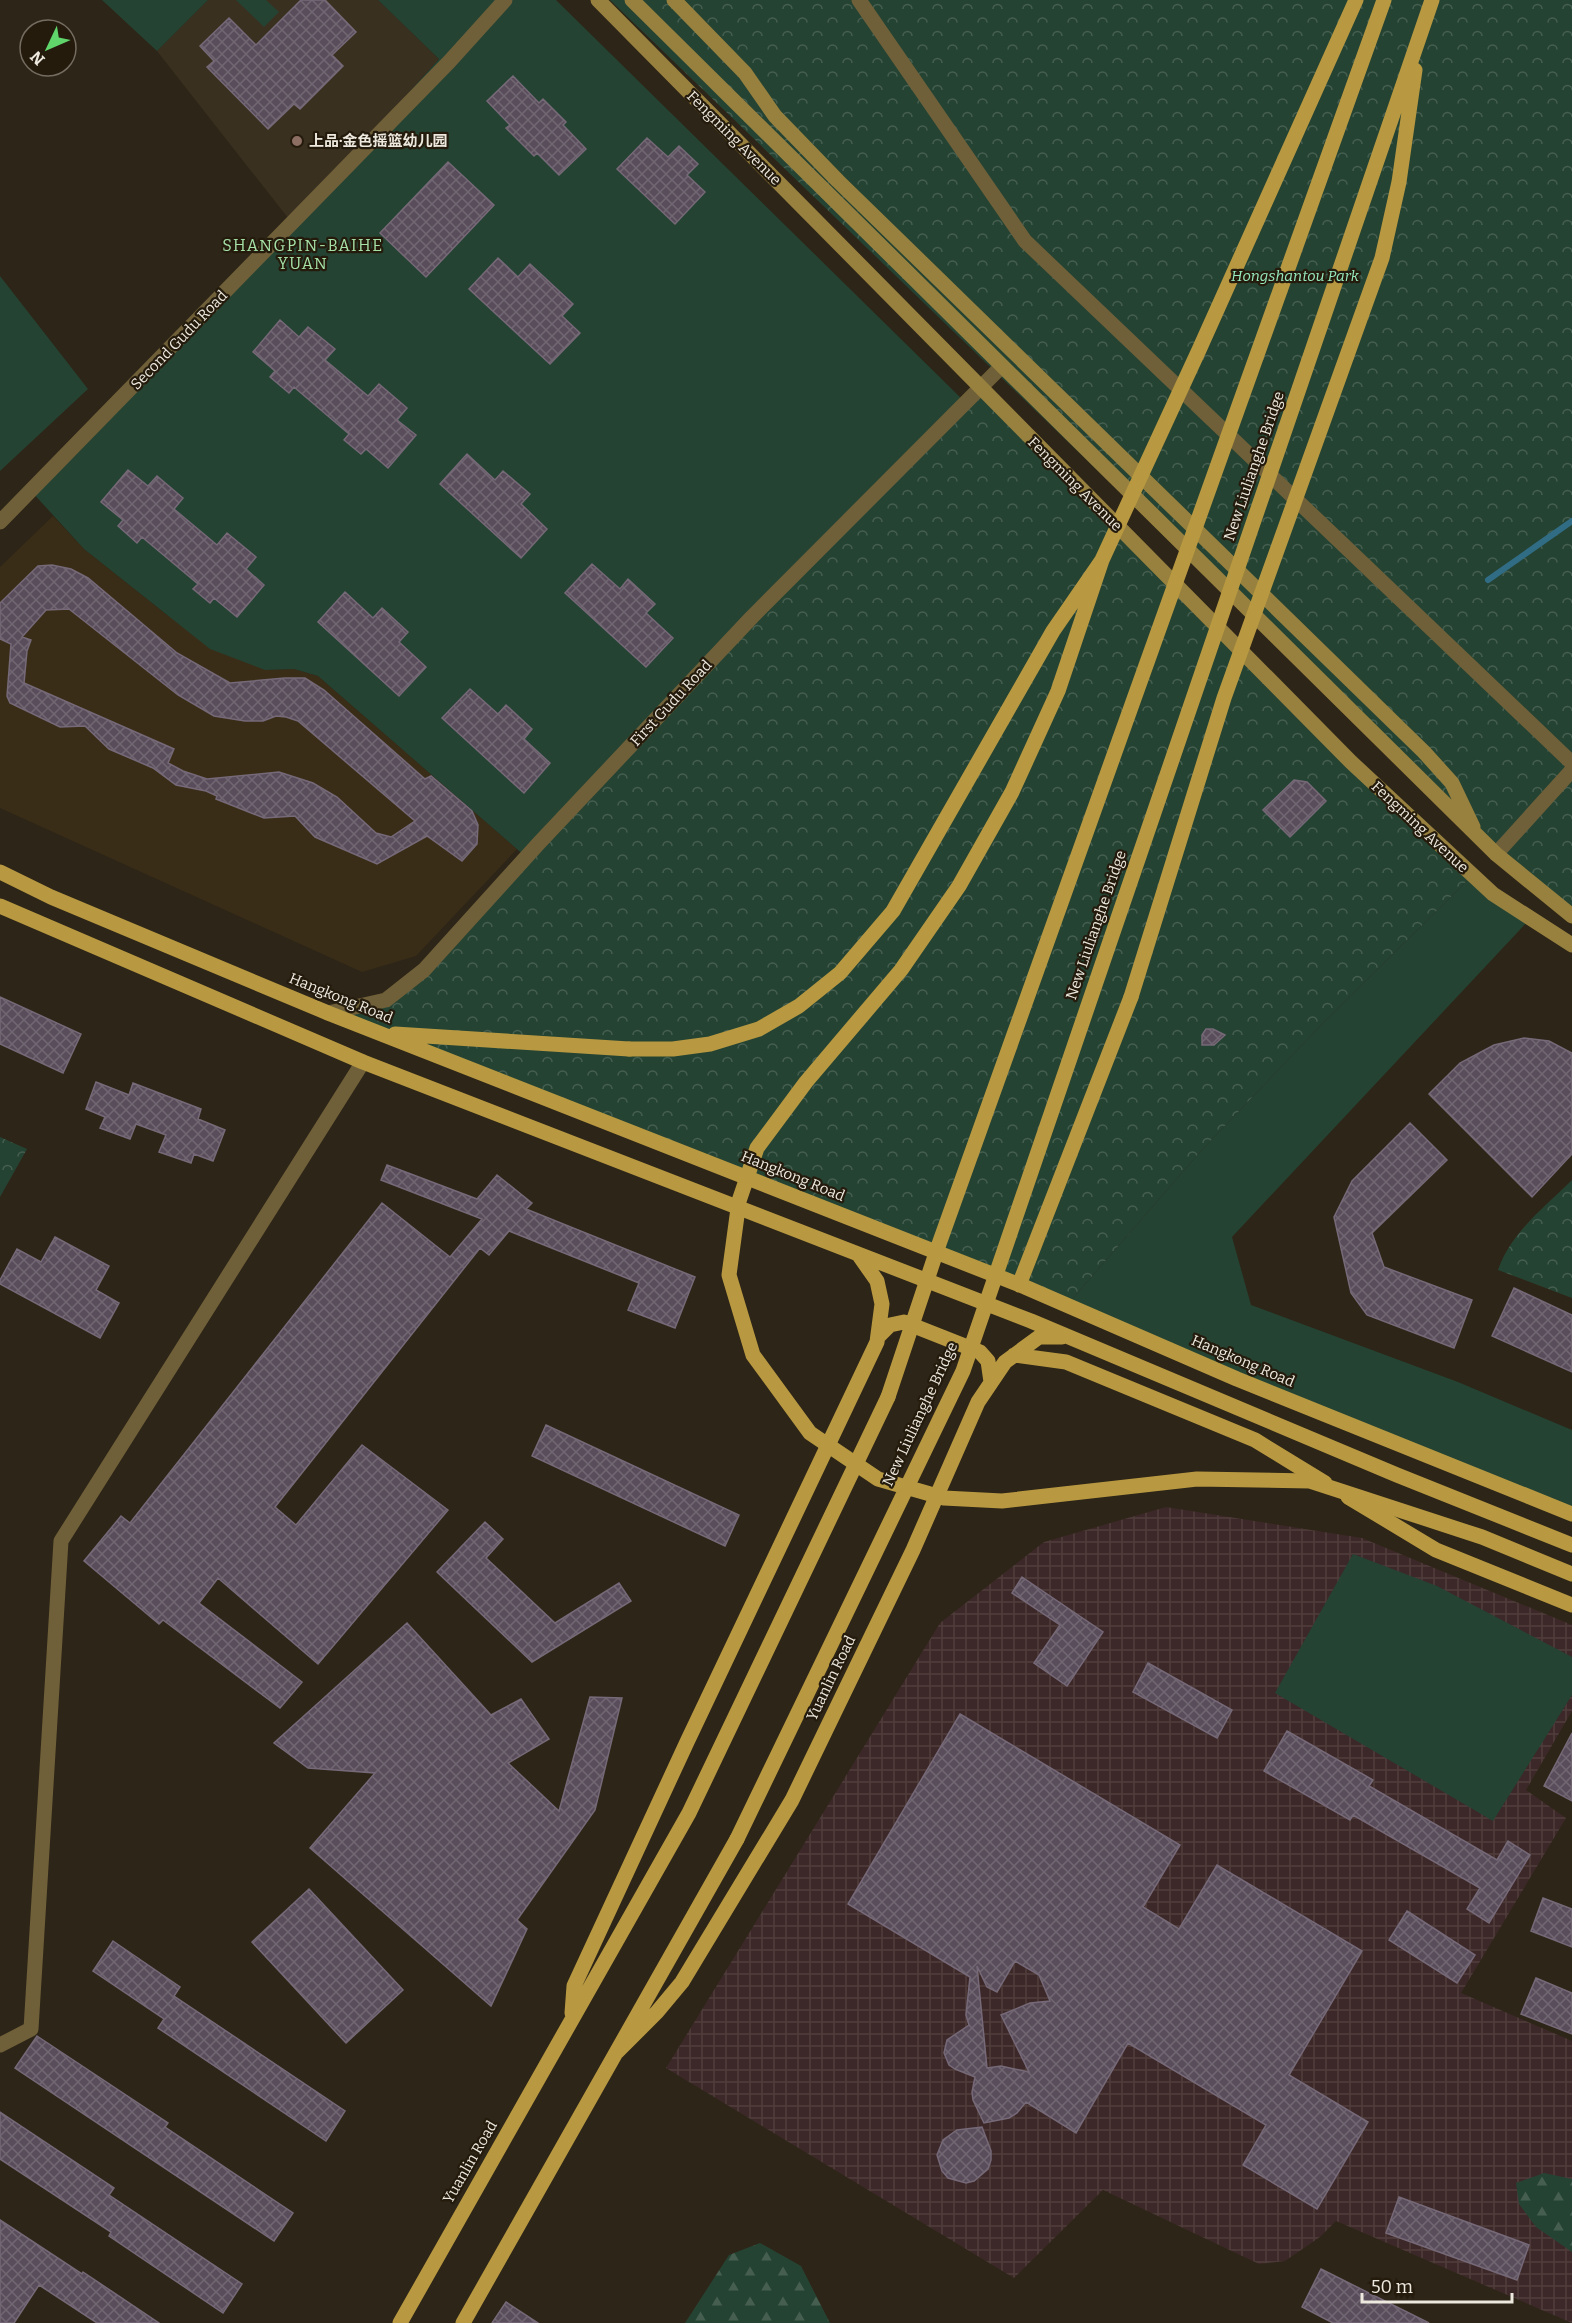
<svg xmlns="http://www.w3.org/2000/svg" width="1572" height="2323" font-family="Bitter,'Noto Sans SC',serif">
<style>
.built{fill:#392d18}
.industrial{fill:url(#industrial-grid)}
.education{fill:#3a3020}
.grass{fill:#254333}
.forest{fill:url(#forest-firs)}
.park{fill:url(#park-crowns)}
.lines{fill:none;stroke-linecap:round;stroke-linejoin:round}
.stream{stroke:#316c85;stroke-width:6}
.building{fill:url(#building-cross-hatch);stroke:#766978;stroke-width:1.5;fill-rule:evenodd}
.street{stroke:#6f6039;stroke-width:15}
.secondary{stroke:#98813e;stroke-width:15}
.primary{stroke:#b89941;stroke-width:15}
.primary-bridge{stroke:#b89941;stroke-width:15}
.education-dot{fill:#8d6e63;stroke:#241b0d;stroke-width:2}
.labels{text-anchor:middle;stroke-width:4.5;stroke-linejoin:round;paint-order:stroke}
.street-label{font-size:15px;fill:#eee9df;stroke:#241b0d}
.poi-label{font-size:15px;font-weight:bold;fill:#eee9df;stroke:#241b0d;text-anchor:start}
.park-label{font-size:15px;font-style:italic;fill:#96e9bd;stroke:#241b0d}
.neighbourhood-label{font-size:16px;letter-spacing:1.5px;fill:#a6e2a8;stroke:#241b0d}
</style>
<defs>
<pattern id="industrial-grid" width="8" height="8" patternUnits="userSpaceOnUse" patternTransform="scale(1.5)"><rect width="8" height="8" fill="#3c2828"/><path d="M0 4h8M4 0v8" fill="none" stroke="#4f3d3c"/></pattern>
<pattern id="forest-firs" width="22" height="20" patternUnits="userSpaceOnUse" patternTransform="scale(1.5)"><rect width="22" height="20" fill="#254333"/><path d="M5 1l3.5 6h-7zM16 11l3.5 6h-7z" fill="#455e50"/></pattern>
<pattern id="park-crowns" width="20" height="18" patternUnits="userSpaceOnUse" patternTransform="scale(1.5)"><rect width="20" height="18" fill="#254333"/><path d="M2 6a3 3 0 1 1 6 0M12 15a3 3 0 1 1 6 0" fill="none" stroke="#455e50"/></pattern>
<pattern id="building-cross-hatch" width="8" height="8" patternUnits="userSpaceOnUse" patternTransform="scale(1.5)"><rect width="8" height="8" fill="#594d5b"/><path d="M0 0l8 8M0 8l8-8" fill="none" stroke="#716772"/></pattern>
</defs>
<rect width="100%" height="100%" fill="#2d2517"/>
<!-- built -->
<path class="built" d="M53,516L84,549L167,615L265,670L294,669L318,676L517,849L416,956L362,972L0,808V567Z"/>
<!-- industrial -->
<path class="industrial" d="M1166,1507L1362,1538L1572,1625V1711L1526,1790L1566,1818L1461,1993L1572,2041V2323L1336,2221L1320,2237L1285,2261L1259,2264L1103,2190L1014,2278L666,2068L940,1623L1044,1542Z"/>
<!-- education -->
<path class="education" d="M208,0H378L439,59L292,223L157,51Z"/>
<!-- grass -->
<path class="grass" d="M102,0H208L157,51Z
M236,0H266L279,12L264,27Z
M378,0H556L965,402L526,857L318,676L294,669L265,670L210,649L84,549L31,491L292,223L439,59Z
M0,276L88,389L0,471Z
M1472,876L1530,919L1232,1237L1251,1305L1458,1382L1572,1430V1514L1067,1305L1199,1153L1320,1026Z
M1353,1554L1437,1586L1572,1657V1695L1493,1821L1275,1693Z"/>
<!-- forest -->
<path class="forest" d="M1544,2173L1572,2179V2252L1536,2227L1519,2204L1516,2183Z
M760,2243L801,2266L830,2323H685L729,2255Z"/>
<!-- park -->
<path class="park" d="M610,0H1572V911L1495,854Z
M980,387L1472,876L1320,1026L1199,1153L1067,1305L328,1013L386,1000Z
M0,1137L27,1149L0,1197Z
M1572,1180V1298L1498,1270C1511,1232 1545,1207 1572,1180Z"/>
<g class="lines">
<!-- stream -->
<path class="stream" d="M1488,580L1572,521"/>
</g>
<!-- building -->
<path class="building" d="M301,0H325L356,32L332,55L343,66L300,109L294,104L268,129L207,67L214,61L200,46L229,18L256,45Z
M513,76L539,103L543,99L566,122L563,125L586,149L559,175L537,153L534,156L506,128L510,125L487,101Z
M647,138L668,157L679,146L698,164L687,175L705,192L675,224L617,169Z
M448,162L494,205L426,277L380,233Z
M498,258L518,277L530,264L573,304L562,316L580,333L550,364L469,289Z
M280,320L299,337L308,327L335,349L325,360L368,396L379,384L407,408L397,420L416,435L388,468L366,449L361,454L344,440L349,434L294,387L289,393L270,377L275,371L253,352Z
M467,454L495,480L503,471L530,494L521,504L547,529L521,558L440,484Z
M128,470L148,486L157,476L183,498L174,509L217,545L227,533L256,557L246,569L264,585L237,617L214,598L210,603L193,589L198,584L142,537L137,543L118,526L123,520L101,502Z
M592,564L620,589L628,579L655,604L646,613L673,638L646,667L565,593Z
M52,565L71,569L88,578L177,653L230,683L285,678H305L324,690L425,779L431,776L472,811L478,825L477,844L462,861L427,836L377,864L315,837L295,816L264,818L216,799L217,796L206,791L176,785L153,768L109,749L85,726L60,727L10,703L7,696L11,644L0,639V603L38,566ZM69,609L178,695L214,716L245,721H263L276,716L286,717L298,721L415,821L391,837L376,833L337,797L313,783L279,772L207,779L183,771L168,763L174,749L24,683L27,651L31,640L22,637L46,610Z
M345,592L373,618L382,608L408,632L399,642L426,667L399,696L318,622Z
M470,689L498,714L506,705L532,729L524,739L550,763L524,793L442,718Z
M1294,780L1307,782L1326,801L1290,837L1263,810Z
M0,997L81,1034L63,1073L0,1044Z
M1206,1029H1213L1225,1035L1214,1045H1202V1035Z
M1524,1038L1549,1041L1572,1053V1154L1532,1197L1429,1094L1460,1063L1494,1045Z
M96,1082L129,1095L133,1083L201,1109L198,1119L225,1130L213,1161L194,1154L191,1163L159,1152L166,1135L136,1124L130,1139L100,1128L105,1117L86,1109Z
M1410,1123L1447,1160L1372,1233L1384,1267L1472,1300L1454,1348L1367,1315L1351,1293L1334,1217L1352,1181Z
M387,1165L477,1199L497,1175L532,1203L526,1209L695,1277L675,1328L628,1310L639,1283L509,1231L489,1255L480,1248L275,1507L296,1525L362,1445L448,1510L318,1664L218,1578L199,1603L302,1682L280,1708L163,1620L159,1624L84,1561L121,1516L130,1523L382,1203L450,1257L482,1219L381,1180Z
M55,1237L109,1266L96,1290L119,1303L100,1338L0,1284V1280L17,1249L41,1262Z
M1514,1288L1572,1315V1372L1492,1336Z
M546,1425L739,1515L725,1546L532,1456Z
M485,1522L503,1539L486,1558L555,1623L619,1583L631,1601L532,1662L437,1572Z
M1022,1577L1103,1632L1067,1686L1034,1663L1060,1625L1012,1593Z
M407,1623L491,1715L521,1699L549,1739L508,1763L559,1811L590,1697L622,1698L595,1810L517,1920L527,1929L491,2006L310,1848L375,1773L308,1768L274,1743Z
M1148,1663L1232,1710L1217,1738L1133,1692Z
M960,1714L1180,1845L1143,1907L1179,1929L1217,1865L1362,1951L1289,2075L1368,2122L1317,2209L1243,2165L1266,2125L1128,2043L1076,2133L1026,2102L1017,2113L1009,2118L984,2123L973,2100L972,2092L975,2077L955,2069L949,2065L944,2053L947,2040L969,2025L966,2015L970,1977L848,1904ZM1015,1961L1039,1975L1050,2001L1030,2003L1001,2015L1029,2072L1001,2066L987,2068L977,1966L987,1987L997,1992Z
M1287,1731L1373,1780L1369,1786L1497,1860L1508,1841L1530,1855L1489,1923L1467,1909L1480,1888L1353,1815L1350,1820L1264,1771Z
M1572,1733V1801L1544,1786Z
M309,1889L403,1990L346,2043L252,1942Z
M1543,1898L1572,1909V1947L1531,1931Z
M1407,1911L1475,1955L1457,1983L1389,1940Z
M113,1941L180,1987L174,1996L345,2111L326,2141L158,2028L164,2019L93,1971Z
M1536,1978L1572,1993V2034L1521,2014Z
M37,2036L168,2123L165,2127L293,2213L274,2241L15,2068Z
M0,2112L114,2188L109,2195L242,2284L223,2313L109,2236L111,2232L0,2159Z
M982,2127L991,2151V2160L988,2169L974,2181L966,2183L948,2178L942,2171L937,2155L943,2140L957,2130Z
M1399,2197L1529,2245L1517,2280L1386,2233Z
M0,2220L82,2274L83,2272L159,2323H97L39,2285L14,2323H0Z
M1321,2269L1429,2323H1333L1302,2307Z
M506,2302L538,2323H492Z"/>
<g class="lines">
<!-- street -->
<path class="street" d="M859,0L1025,241L1572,763
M0,522L449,62L505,0
M1496,854L1572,770
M328,1013L386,1000L424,970L539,843L752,617L1002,366
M0,2045L31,2029L61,1541L363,1062"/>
<!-- secondary -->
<path class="secondary" d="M598,0L1351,762L1493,894L1572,945
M632,0L1496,854L1572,916
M674,0L745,73L775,116L838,181L1424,752L1452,783L1473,827"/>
<!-- primary -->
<path class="primary" d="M0,872L51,897L328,1013L1025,1287L1237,1379L1572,1514
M0,906L363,1062L1031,1321L1397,1475L1572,1545
M395,1034L629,1049
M1019,1285L1131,997
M878,1337L890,1325L904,1322L980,1352L988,1361L991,1382
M1014,1355L1066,1362L1255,1440L1325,1483
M1348,1497L1436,1550L1572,1605
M572,2013L574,1986L687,1742L877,1342L882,1304L877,1281L858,1254
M617,2052L657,2012L682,1982L792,1800L913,1550L978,1402L1005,1362L1039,1337H1062
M400,2323L689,1813L888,1397
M463,2323L737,1839"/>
<!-- primary-bridge -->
<path class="primary-bridge" d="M1102,560L1058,691L1012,792L959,886L901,970L806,1082L757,1148L739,1201L729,1275L753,1355L810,1433L878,1479L944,1498L1002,1501L1197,1479L1310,1481L1482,1537L1572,1574
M1131,997L1224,698L1382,258L1399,182L1415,70
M629,1049H673L710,1044L759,1029L799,1006L840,973L893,911L1053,631L1102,560L1199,350L1356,0
M888,1397L939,1244L1384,0
M737,1839L963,1371L1432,0"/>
</g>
<!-- markers -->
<circle class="education-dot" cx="297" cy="141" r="6"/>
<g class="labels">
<!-- street labels -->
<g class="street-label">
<text transform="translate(734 138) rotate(45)" y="5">Fengming Avenue</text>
<text transform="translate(179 340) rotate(-46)" y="5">Second Gudu Road</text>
<text transform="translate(1254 466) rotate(-71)" y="5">New Liulianghe Bridge</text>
<text transform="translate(1075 484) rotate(45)" y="5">Fengming Avenue</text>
<text transform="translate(671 703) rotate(-47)" y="5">First Gudu Road</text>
<text transform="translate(1420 827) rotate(43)" y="5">Fengming Avenue</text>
<text transform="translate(1096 925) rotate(-71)" y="5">New Liulianghe Bridge</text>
<text transform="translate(341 998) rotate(22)" y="5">Hangkong Road</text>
<text transform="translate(793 1176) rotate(22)" y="5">Hangkong Road</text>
<text transform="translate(1243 1361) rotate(23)" y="5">Hangkong Road</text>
<text transform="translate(920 1414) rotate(-65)" y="5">New Liulianghe Bridge</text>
<text transform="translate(831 1678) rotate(-64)" y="5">Yuanlin Road</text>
<text transform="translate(470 2162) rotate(-60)" y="5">Yuanlin Road</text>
</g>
<!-- poi labels -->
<g class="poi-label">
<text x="309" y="146">上品·金色摇篮幼儿园</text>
</g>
<!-- park labels -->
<g class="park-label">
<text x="1295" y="281">Hongshantou Park</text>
</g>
<!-- neighbourhood labels -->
<g class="neighbourhood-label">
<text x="303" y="251">SHANGPIN-BAIHE<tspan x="303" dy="18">YUAN</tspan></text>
</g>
</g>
<!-- north arrow -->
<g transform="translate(48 48) rotate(226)"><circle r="28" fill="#241b0d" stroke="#756d61" stroke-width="1.5"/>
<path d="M0-4.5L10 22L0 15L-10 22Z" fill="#60d56b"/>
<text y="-9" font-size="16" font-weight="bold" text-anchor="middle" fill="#eee9df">N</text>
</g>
<!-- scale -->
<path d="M1362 2293v9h150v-9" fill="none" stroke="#eee9df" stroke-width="3"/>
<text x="1371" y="2293" font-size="18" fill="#eee9df" stroke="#241b0d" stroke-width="4.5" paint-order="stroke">50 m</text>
</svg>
